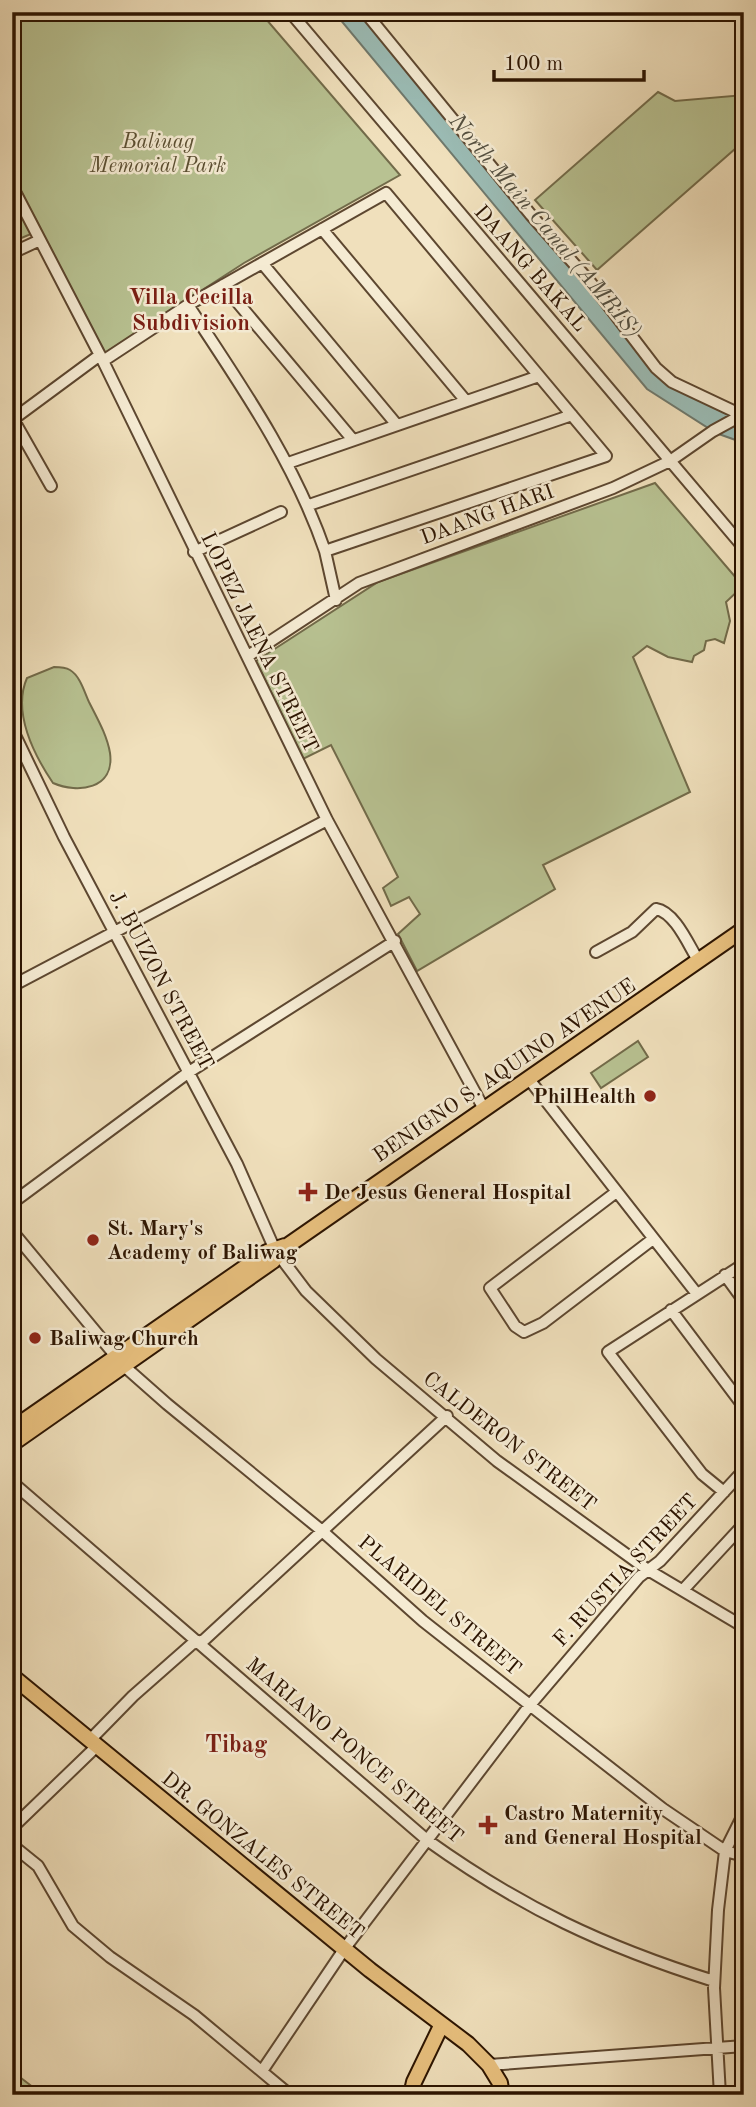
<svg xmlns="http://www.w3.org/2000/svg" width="756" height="2107" font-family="'Old Standard TT',serif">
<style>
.green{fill:#b8c292;stroke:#726b4a;stroke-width:2}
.water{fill:#9bbcb5;stroke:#6f796d;stroke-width:2}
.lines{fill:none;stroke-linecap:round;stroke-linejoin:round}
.minor-casing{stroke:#5d4730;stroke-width:14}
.major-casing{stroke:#2c1401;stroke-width:18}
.highway-casing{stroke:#2c1401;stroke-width:19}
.minor{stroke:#f5ebd3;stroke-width:10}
.major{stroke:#e8c07e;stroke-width:14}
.highway{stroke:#e8c07e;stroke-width:16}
.poi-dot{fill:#8f2418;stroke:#f5ebd3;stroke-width:2.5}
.labels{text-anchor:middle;stroke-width:5;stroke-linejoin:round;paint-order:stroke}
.park-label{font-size:21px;font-style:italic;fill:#5d5134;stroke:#f5ebd3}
.street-label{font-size:21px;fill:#2c1401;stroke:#f5ebd3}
.poi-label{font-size:21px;font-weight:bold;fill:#2c1401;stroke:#f5ebd3;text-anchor:start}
.water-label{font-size:23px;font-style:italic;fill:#534f40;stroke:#f5ebd3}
.neighbourhood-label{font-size:23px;font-weight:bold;fill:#7a1f14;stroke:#f5ebd3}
.quarter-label{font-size:24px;font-weight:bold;fill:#7a1f14;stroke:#f5ebd3}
</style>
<rect width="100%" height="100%" fill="#f0e0bc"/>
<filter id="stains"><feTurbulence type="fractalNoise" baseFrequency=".00286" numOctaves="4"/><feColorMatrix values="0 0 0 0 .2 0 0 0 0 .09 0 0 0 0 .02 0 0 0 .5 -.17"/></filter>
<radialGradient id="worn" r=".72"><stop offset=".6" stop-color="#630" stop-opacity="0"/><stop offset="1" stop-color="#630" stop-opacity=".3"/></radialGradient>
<!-- green -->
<path class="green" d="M12,12H260L400,175L244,263L105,353L12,174Z
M658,92L675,101L744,95V141L597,270L535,200Z
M12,198L31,234L12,242Z
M655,483L743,586L726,602L730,621L724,643L715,639L706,641L704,650L694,656L692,662L668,657L647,646L633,657L690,792L543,865L555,889L417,971L398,934L420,914L409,897L391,906L383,888L398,877L331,745L303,759L256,661L378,582Z
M54,667C59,667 65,667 70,670C80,676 84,691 89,702C97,718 107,735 110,753C115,789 78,794 53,783C34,755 12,712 27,678Z
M638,1041L648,1057L601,1088L591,1073Z
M12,2071L43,2095H12Z"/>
<!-- water -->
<path class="water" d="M334,12H359L678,389L744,421V443L716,433L647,389Z"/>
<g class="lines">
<defs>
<path id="minor" d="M290,12L744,548
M365,12L531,215L591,283L656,368L672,382L744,416
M12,186L103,361L327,820L484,1109
M322,229L466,401
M12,253L40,240
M262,263L397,425
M223,285L353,440
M103,361L188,305L386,193L606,456L325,551C294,461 240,384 188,305
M13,419L51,486
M12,420L100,355
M288,463L539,376
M309,505L572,415
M325,551L336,600
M194,552L281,512
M248,656L359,583L613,488L670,461L713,431L744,414
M12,729L64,837L237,1164L275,1250L306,1291L376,1359L497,1461L648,1570L744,1627
M596,952L632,932L656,909C675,912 689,946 698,960
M12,986L327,820
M528,1078L697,1294
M615,1193L490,1288L515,1326L524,1332L543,1323L653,1239
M12,1203L189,1072L395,941
M12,1231L124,1366L167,1404L321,1530L423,1621L568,1735L663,1809L725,1851L744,1856
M725,1275L744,1301
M671,1310L744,1407
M12,1482L427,1840C522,1908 603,1946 714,1981
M724,1492L702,1474L608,1352L744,1264
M683,1590L744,1524
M90,1740L133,1696L192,1644L204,1640L447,1416
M12,1828L97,1746
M12,1845L38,1866L73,1926L110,1957L194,2015L290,2095
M489,2065L744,2046
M262,2071L345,1948L530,1705L639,1577L660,1561L744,1470
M720,2095L714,1988L718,1910L725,1851L744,1813"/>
<path id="major" d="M12,1429L267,1252L285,1246
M12,1444L273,1261L287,1246L744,929
M12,1676L370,1970L468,2044L489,2065L500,2083L502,2095
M411,2095L414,2082L441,2026"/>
<path id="highway" d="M741,12L744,16"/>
</defs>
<!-- minor casing -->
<use href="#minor" class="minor-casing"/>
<!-- major casing -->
<use href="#major" class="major-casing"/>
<!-- highway casing -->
<use href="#highway" class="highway-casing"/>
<!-- minor -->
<use href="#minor" class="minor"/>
<!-- major -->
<use href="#major" class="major"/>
<!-- highway -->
<use href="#highway" class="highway"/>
</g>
<!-- markers -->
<g class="poi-dot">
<circle cx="650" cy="1096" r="7"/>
<path d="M304.5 1181.5h7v7h7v7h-7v7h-7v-7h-7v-7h7z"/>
<circle cx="93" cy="1240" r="7"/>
<circle cx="35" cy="1338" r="7"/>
<path d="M484.5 1814.5h7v7h7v7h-7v7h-7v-7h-7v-7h7z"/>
</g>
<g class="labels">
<!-- park labels -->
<g class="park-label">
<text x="158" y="148">Baliuag<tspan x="158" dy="24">Memorial Park</tspan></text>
</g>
<!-- street labels -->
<g class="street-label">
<text transform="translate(531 268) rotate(49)" y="7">DAANG BAKAL</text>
<text transform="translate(487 514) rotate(-20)" y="7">DAANG HARI</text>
<text transform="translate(260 642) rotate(64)" y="7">LOPEZ JAENA STREET</text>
<text transform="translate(162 980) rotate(62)" y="7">J. BUIZON STREET</text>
<text transform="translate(504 1070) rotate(-34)" y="7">BENIGNO S. AQUINO AVENUE</text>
<text transform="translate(510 1441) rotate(38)" y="7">CALDERON STREET</text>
<text transform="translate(625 1570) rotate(-47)" y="7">F. RUSTIA STREET</text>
<text transform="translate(440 1605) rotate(40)" y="7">PLARIDEL STREET</text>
<text transform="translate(355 1750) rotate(40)" y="7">MARIANO PONCE STREET</text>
<text transform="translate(263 1855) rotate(39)" y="7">DR. GONZALES STREET</text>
</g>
<!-- poi labels -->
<g class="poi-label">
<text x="636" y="1103" text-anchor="end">PhilHealth</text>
<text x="324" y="1199">De Jesus General Hospital</text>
<text x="107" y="1235">St. Mary's<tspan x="107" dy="24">Academy of Baliwag</tspan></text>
<text x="49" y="1345">Baliwag Church</text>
<text x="504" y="1820">Castro Maternity<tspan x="504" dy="24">and General Hospital</tspan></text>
</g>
<!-- water labels -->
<g class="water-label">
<text transform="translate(546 225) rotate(50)" y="8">North Main Canal (AMRIS)</text>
</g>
<!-- neighbourhood labels -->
<g class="neighbourhood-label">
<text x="191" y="304">Villa Cecilla<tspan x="191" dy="26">Subdivision</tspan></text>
</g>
<!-- quarter labels -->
<g class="quarter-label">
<text x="236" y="1752">Tibag</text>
</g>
</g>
<!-- margin -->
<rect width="756" height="2107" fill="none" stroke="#f0e0bc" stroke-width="42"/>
<rect x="14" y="14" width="728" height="2079" fill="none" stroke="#2c1401" stroke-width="3.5"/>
<rect x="21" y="21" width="714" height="2065" fill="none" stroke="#2c1401" stroke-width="2"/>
<!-- scale -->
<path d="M494 70v10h150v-10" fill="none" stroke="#2c1401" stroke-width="3.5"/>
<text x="504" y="70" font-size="21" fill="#2c1401" stroke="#f5ebd3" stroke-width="5" paint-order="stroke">100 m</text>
<rect width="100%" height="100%" filter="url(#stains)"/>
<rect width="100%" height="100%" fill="url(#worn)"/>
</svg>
